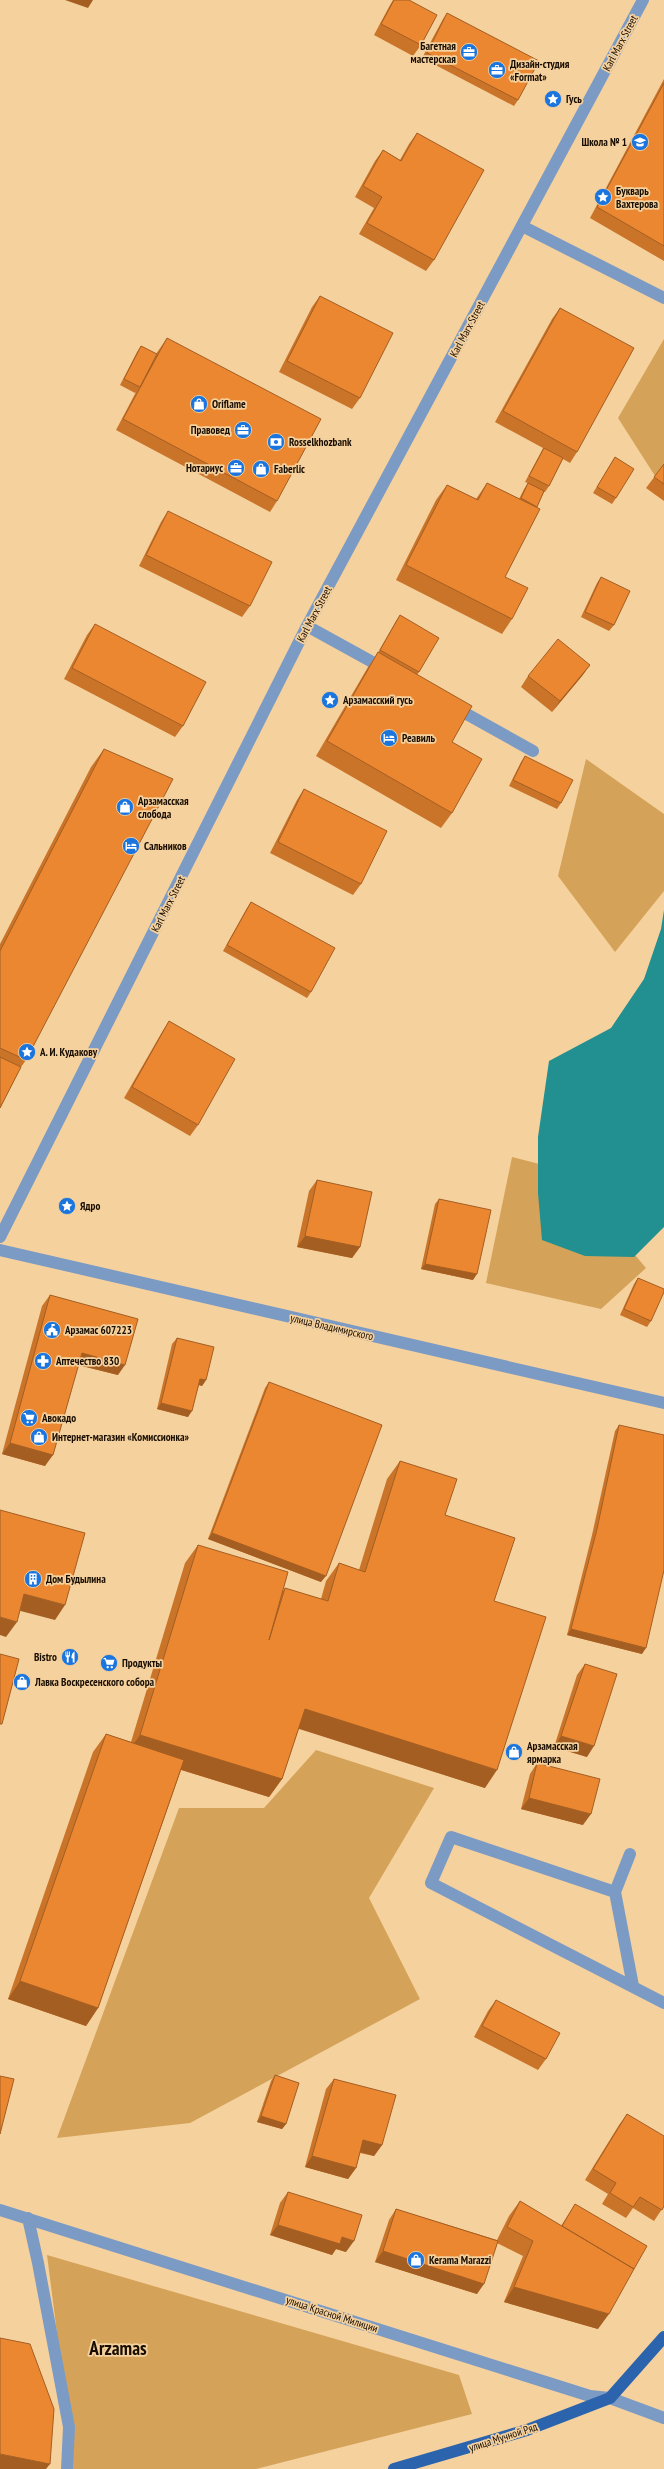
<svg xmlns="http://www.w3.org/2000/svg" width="664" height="2469" font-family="'PT Sans Narrow',sans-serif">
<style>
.green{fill:#d4a359}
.water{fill:#228f90}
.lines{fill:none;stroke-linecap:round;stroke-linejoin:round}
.minor{stroke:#7c9bc4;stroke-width:12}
.major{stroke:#2b64ad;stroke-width:12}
.wall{fill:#ca742a}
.shaded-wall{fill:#a45e22}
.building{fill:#eb8731;stroke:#a45e22}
.labels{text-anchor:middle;stroke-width:3.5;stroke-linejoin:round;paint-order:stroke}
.street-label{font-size:11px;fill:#190d00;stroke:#f5d19e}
.poi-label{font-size:11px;font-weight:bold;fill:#190d00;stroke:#f5d19e;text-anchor:start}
.town-label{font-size:19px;font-weight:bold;fill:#190d00;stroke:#f5d19e}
</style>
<rect width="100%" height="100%" fill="#f5d19e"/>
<!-- green -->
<path class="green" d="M664,339V490L618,418Z
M586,759L664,814V891L615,952L558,876Z
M512,1157L563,1170L646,1268L601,1309L486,1283Z
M316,1750L434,1788L369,1898L420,1999L190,2123L57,2138L179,1808H264Z
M47,2255L459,2375L472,2414L256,2469H67L69,2427Z"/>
<!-- water -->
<path class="water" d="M664,910V1227L634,1257L585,1256L542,1240L538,1193V1137L549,1061L611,1028L644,979L661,929Z"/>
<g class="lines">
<!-- minor -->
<path class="minor" d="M522,226L664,298
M307,626L385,669
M454,707L533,751
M0,1237L307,626L643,0
M0,1250L664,1403
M630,1854L615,1892L451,1837L431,1883L664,2003
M615,1892L633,1986
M0,2210L590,2396L610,2398L664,2418
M28,2218L38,2263L69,2427L67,2469"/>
<!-- major -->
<path class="major" d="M394,2469L527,2430L610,2398L664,2337"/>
</g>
<!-- wall -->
<path class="wall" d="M393,0H409L421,45L413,56L374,35L390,5Z
M447,13L518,100L514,106L422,58L443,19Z
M664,79V261L590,218Z
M417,133L434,260L426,271L359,234L374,208L355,197L375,161L383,150L400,160L409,144Z
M320,296L360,398L352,409L279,372L312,307Z
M560,308L577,452L570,463L563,459L549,486L545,492H544L536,508L505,577L512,619L502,634L396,580L436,500L447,485L476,499L487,483L519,499L524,489L528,483L525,482L540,454L543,448L495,422L552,319Z
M167,338L277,501L270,512L116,430L136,392L135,393L120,385L137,352L141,346L156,354Z
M615,457L616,498L612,504L593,493Z
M664,464V501L646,488Z
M168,511L250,606L242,617L139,566L161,522Z
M601,577L614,625L609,631L581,617L597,583Z
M400,615L419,672L417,675L452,742V813L441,828L316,756L368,667L376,656L396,621Z
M95,624L183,726L175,737L64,679L87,635Z
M590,665L582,676L552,712L521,687L528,676Z
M104,749L26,1060L21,1067L0,1108V944L91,767Z
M525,756L561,803L557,809L509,786L521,762Z
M304,789L361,884L353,895L270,853L297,800Z
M251,902L311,992L307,998L223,951L247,908Z
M169,1021L198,1125L190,1136L124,1098L162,1032Z
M317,1180L360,1247L352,1258L297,1247L309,1191Z
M439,1199L473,1280L421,1269L435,1204Z
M638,1278L651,1321L647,1327L620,1315L634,1284Z
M50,1295L118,1375L78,1365L45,1466L2,1454L42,1306Z
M177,1338L206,1380L202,1386L199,1385L188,1417L157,1409L172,1344Z
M269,1382L321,1582L208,1539L265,1388Z
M619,1425L642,1654L567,1635L592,1535L615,1431Z
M400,1461L445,1515L494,1601L485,1788L299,1728L282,1779L269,1797L181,1770L98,2008L86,2026L8,1999L93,1752L106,1734L131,1742L185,1563L198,1545L283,1591L285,1588L321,1599L326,1581L339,1563L359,1570L387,1479Z
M585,1664L587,1757L554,1747L577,1675Z
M537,1763L583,1825L521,1809L530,1774Z
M496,2000L546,2059L538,2070L474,2037L488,2011Z
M275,2075L286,2124L282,2129L257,2122L271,2081Z
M334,2079L382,2145L374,2156L360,2153L356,2168L348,2179L305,2167L326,2089Z
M627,2114L664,2206L654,2221L633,2208L626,2218L602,2204L608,2194L585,2180L619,2125Z
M288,2192L346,2252L336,2249L332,2255L270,2235L280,2203Z
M520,2201L561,2226L575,2204L598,2329L504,2302L523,2256L497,2243L477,2294L375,2262L389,2220L396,2209L497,2240L509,2216Z"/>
<!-- shaded-wall -->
<path class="shaded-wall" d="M65,0H93L88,8Z
M590,665L582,676L552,712L560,701Z
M305,1236L360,1247L352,1258L297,1247Z
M425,1264L477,1274L473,1280L421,1269Z
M82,1353L125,1365L118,1375L74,1364Z
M200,1379L206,1380L202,1386L196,1384Z
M161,1403L192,1411L188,1417L157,1409Z
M10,1443L53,1455L45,1466L2,1454Z
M212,1533L326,1576L321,1582L208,1539Z
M24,1594L65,1605L55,1620L13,1609Z
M0,1617L17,1622L6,1637L0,1635Z
M571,1629L646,1648L642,1654L567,1635Z
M305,1709L497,1770L485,1788L293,1727Z
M140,1735L282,1779L269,1797L127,1753Z
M561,1736L594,1746L587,1757L554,1747Z
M529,1798L591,1814L583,1825L521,1809Z
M20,1981L98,2008L86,2026L8,1999Z
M261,2116L286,2124L282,2129L257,2122Z
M363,2140L382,2145L374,2156L356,2151Z
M312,2156L356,2168L348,2179L305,2167Z
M278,2225L342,2237L354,2241L346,2252L336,2249L332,2255L270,2235Z
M383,2251L484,2284L477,2294L375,2262Z
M514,2287L609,2314L598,2329L504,2302Z
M0,2454L50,2464L46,2469H0Z"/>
<!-- building -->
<path class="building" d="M394,0H409L437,15L421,45L381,24Z
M447,13L539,61L518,100L427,53Z
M664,83V246L597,207Z
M417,133L484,170L434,260L367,223L382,197L363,186L383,150L401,161Z
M320,296L393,333L360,398L287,361Z
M560,308L634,348L577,452L503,411Z
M167,338L321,419L277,501L123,419Z
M141,346L157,354L140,387L124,379Z
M544,448L563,458L549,486L529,476Z
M615,457L634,469L616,498L597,487Z
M664,464V484L654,477Z
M487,483L540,509L505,577L528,588L512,619L406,565L447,485L478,500Z
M528,483L544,491L537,507L521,498Z
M168,511L272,562L250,606L146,555Z
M601,577L630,591L614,625L585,612Z
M400,615L439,638L419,672L380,650Z
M95,624L206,682L183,726L72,668Z
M558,639L590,665L560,701L528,676Z
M378,652L472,706L452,742L482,759L452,813L327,741Z
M104,749L173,779L26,1060L0,1048V951Z
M525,756L573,780L561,803L513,780Z
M304,789L387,831L361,884L278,842Z
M251,902L335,948L311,992L227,945Z
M169,1021L235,1059L198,1125L132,1087Z
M0,1057L21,1067L0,1108Z
M317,1180L372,1192L360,1247L305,1236Z
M439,1199L491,1210L477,1274L425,1264Z
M638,1278L664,1289V1292L651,1321L624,1309Z
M50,1295L138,1319L125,1365L82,1353L53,1455L10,1443Z
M177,1338L214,1347L206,1380L200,1379L192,1411L161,1403Z
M269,1382L382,1425L326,1576L212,1533Z
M619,1425L664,1435V1570L646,1648L571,1629L597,1529Z
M400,1461L457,1479L445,1515L515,1538L494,1601L546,1617L497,1770L305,1709L282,1779L140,1735L198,1545L288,1572L269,1640L285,1588L328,1601L339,1563L365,1572Z
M0,1510L85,1533L65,1605L24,1594L17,1622L0,1617Z
M0,1654L19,1659L2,1724H0Z
M585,1664L617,1674L594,1746L561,1736Z
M106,1734L184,1760L98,2008L20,1981Z
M537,1763L600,1779L591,1814L529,1798Z
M496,2000L560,2033L546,2059L482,2026Z
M275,2075L299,2083L286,2124L261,2116Z
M0,2076L14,2079L0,2134Z
M334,2079L396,2095L382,2145L363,2140L356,2168L312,2156Z
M627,2114L664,2136V2206L662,2210L640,2197L633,2207L610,2193L616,2183L593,2169Z
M288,2192L362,2215L354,2241L342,2237L340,2244L278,2225Z
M520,2201L634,2269L609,2314L514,2287L533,2241L507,2227Z
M575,2204L647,2246L634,2269L562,2226Z
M396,2209L498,2241L484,2284L383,2251Z
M0,2338L30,2344L54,2409L50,2464L0,2454Z"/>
<!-- icons -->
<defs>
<symbol id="office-disc" viewBox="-11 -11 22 22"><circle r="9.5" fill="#1b75de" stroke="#f5d19e"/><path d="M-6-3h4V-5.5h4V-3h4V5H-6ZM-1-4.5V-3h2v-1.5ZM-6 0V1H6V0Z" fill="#fff"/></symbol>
<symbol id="sight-disc" viewBox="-11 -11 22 22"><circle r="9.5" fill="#1b75de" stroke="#f5d19e"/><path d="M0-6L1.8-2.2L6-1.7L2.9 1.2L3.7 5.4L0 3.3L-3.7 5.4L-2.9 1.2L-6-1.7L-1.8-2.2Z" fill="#fff"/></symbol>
<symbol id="school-disc" viewBox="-11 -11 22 22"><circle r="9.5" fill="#1b75de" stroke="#f5d19e"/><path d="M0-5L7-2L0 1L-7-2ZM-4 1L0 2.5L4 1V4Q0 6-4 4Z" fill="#fff"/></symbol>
<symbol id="shop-disc" viewBox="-11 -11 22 22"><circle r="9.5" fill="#1b75de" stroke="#f5d19e"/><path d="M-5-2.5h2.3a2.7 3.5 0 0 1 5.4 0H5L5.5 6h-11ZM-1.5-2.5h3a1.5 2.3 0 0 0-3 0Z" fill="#fff"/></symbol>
<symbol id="bank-disc" viewBox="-11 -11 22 22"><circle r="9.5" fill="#1b75de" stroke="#f5d19e"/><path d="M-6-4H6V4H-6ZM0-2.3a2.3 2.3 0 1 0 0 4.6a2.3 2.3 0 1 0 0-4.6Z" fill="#fff"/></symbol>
<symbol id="hotel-disc" viewBox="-11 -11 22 22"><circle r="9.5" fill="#1b75de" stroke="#f5d19e"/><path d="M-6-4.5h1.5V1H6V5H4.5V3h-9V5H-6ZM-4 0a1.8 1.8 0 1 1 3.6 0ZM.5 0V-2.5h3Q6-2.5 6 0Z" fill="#fff"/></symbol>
<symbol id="civic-disc" viewBox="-11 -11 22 22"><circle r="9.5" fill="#1b75de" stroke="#f5d19e"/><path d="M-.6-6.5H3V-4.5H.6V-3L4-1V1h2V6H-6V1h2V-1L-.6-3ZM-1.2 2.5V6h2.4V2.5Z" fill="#fff"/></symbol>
<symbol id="pharmacy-disc" viewBox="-11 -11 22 22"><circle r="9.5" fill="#1b75de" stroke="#f5d19e"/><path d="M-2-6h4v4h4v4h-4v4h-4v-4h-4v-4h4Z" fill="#fff"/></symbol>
<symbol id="supermarket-disc" viewBox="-11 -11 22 22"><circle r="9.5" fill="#1b75de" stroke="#f5d19e"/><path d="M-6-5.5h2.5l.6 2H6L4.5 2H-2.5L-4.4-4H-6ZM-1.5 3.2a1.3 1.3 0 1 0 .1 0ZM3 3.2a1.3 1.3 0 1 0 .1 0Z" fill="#fff"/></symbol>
<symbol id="building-disc" viewBox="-11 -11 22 22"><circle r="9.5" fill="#1b75de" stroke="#f5d19e"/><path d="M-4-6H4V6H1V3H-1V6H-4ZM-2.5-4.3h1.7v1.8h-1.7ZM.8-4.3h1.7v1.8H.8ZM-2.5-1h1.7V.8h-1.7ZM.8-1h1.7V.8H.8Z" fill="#fff"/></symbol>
<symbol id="restaurant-disc" viewBox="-11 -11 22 22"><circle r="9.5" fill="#1b75de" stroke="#f5d19e"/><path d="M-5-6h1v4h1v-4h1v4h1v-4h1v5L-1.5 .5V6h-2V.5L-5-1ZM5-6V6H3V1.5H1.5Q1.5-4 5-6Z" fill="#fff"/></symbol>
</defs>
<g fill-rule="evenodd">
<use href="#office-disc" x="459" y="42" width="20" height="20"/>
<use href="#office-disc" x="487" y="60" width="20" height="20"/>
<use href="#sight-disc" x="543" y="89" width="20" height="20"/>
<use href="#school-disc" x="630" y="132" width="20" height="20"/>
<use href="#sight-disc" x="593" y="187" width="20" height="20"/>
<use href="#shop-disc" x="189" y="394" width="20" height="20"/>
<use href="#office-disc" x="233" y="420" width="20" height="20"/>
<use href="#bank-disc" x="266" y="432" width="20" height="20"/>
<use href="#office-disc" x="226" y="458" width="20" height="20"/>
<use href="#shop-disc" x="251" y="459" width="20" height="20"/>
<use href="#sight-disc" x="320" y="690" width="20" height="20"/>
<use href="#hotel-disc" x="379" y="728" width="20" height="20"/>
<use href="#shop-disc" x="115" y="797" width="20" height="20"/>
<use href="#hotel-disc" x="121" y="836" width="20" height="20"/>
<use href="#sight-disc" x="17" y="1042" width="20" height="20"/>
<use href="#sight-disc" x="57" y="1196" width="20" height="20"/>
<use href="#civic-disc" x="42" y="1320" width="20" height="20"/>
<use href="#pharmacy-disc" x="33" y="1351" width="20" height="20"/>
<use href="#supermarket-disc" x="19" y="1408" width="20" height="20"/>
<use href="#shop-disc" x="29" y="1427" width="20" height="20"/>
<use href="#building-disc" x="23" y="1569" width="20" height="20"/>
<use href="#restaurant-disc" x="60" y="1647" width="20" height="20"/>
<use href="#supermarket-disc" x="99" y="1653" width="20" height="20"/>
<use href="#shop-disc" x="12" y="1672" width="20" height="20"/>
<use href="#shop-disc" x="504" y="1742" width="20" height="20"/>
<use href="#shop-disc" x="406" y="2250" width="20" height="20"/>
</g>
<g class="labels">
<!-- street labels -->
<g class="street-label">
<text transform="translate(620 43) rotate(-62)" y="4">Karl Marx Street</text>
<text transform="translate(467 329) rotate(-62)" y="4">Karl Marx Street</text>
<text transform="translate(314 614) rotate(-62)" y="4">Karl Marx Street</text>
<text transform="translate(168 904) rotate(-63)" y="4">Karl Marx Street</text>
<text transform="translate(332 1327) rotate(13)" y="4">улица Владимирского</text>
<text transform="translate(332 2314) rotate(18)" y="4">улица Красной Милиции</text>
<text transform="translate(503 2437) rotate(-18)" y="4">улица Мучной Ряд</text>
</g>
<!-- poi labels -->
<g class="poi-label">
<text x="456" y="50" text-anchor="end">Багетная<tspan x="456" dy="13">мастерская</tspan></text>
<text x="510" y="68">Дизайн-студия<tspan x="510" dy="13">«Format»</tspan></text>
<text x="566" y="103">Гусь</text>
<text x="627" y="146" text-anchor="end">Школа № 1</text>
<text x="616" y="195">Букварь<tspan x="616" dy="13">Вахтерова</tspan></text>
<text x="212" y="408">Oriflame</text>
<text x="230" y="434" text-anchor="end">Правовед</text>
<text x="289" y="446">Rosselkhozbank</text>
<text x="223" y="472" text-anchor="end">Нотариус</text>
<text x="274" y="473">Faberlic</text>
<text x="343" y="704">Арзамасский гусь</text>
<text x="402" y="742">Реавиль</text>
<text x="138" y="805">Арзамасская<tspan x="138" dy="13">слобода</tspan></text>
<text x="144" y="850">Сальников</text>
<text x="40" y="1056">А. И. Кудакову</text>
<text x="80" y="1210">Ядро</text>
<text x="65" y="1334">Арзамас 607223</text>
<text x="56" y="1365">Аптечество 830</text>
<text x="42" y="1422">Авокадо</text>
<text x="52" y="1441">Интернет-магазин «Комиссионка»</text>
<text x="46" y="1583">Дом Будылина</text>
<text x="57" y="1661" text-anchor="end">Bistro</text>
<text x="122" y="1667">Продукты</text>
<text x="35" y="1686">Лавка Воскресенского собора</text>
<text x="527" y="1750">Арзамасская<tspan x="527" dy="13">ярмарка</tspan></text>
<text x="429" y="2264">Kerama Marazzi</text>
</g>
<!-- town labels -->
<g class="town-label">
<text x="118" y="2355">Arzamas</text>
</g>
</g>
</svg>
